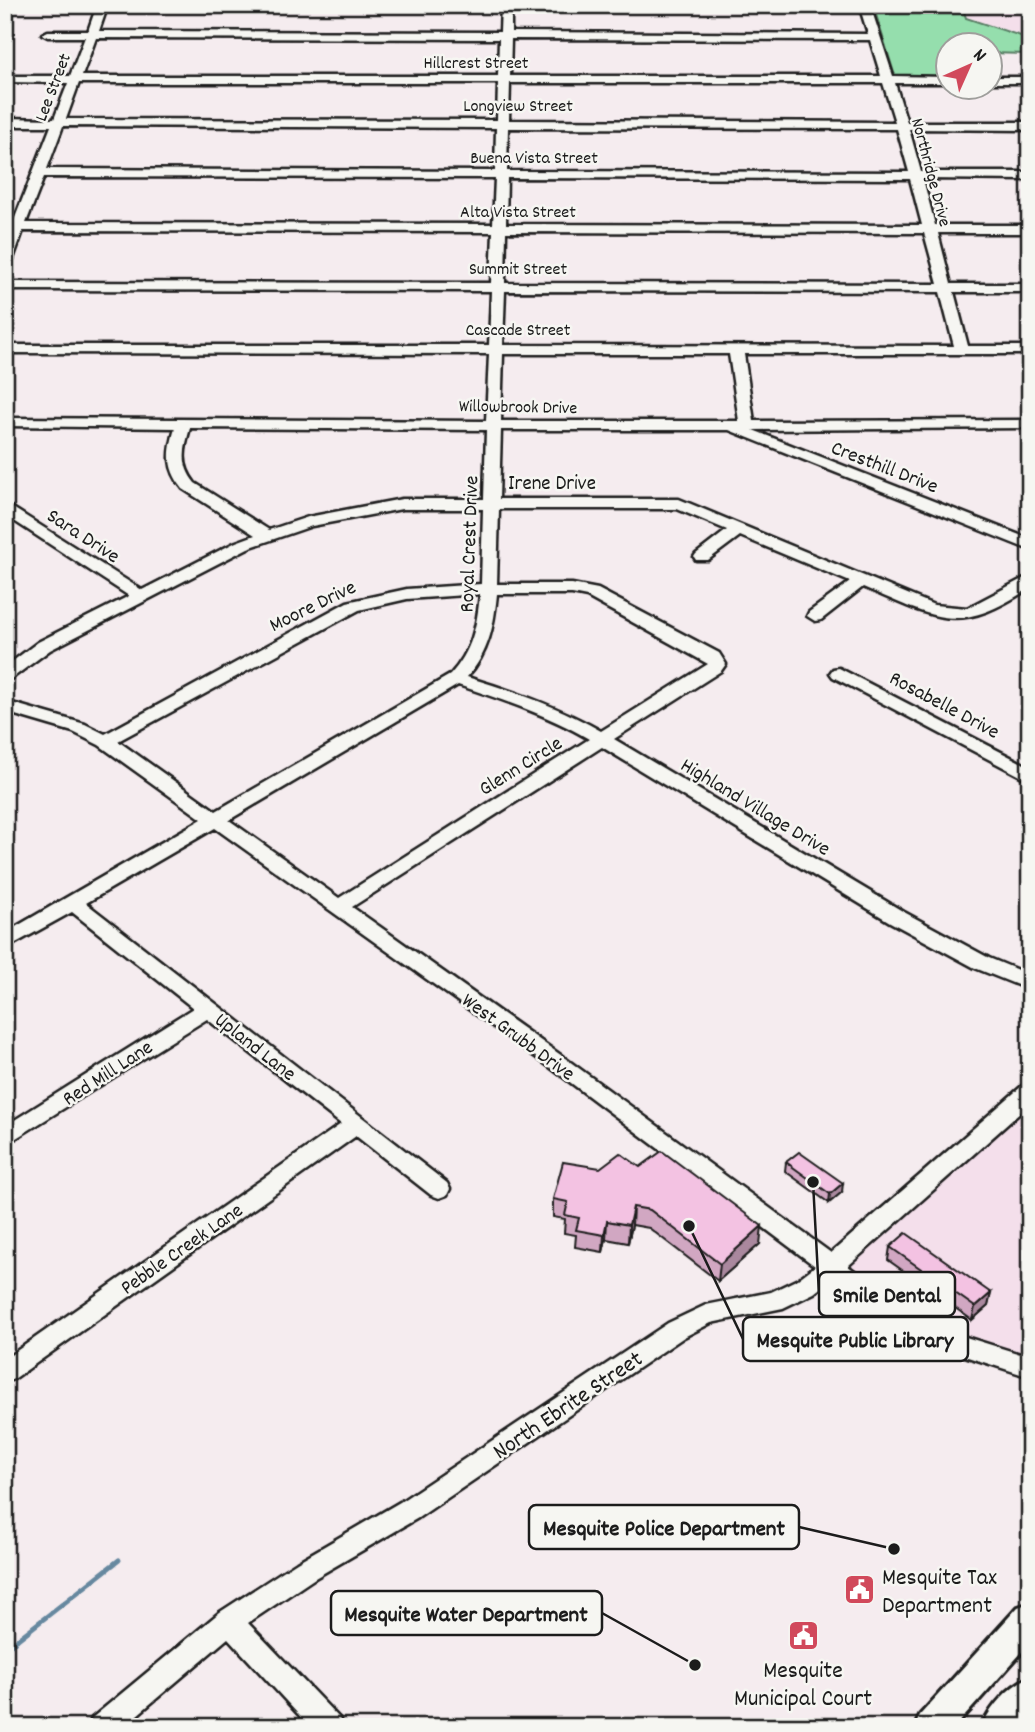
<svg xmlns="http://www.w3.org/2000/svg" width="1035" height="1732" font-family="Dekko,sans-serif">
<style>
.built{fill:#f4dfeb}
.green{fill:#95dead;stroke:#587d64;stroke-width:2}
.lines{fill:none;stroke-linecap:round;stroke-linejoin:round}
.stream{stroke:#66889f;stroke-width:5}
.minor-casing{stroke:#1c1c1c;stroke-width:5}
.major-casing{stroke:#1c1c1c;stroke-width:6}
.minor{fill:#f6f6f2;fill-rule:evenodd}
.major{fill:#f6f6f2;fill-rule:evenodd}
.wall{fill:#d1a7c2;stroke:#1c1c1c;stroke-width:2}
.shaded-wall{fill:#aa889e;stroke:#1c1c1c;stroke-width:2}
.building{fill:#f3c2e2;stroke:#1c1c1c;stroke-width:2}
.labels{text-anchor:middle;stroke-width:5;stroke-linejoin:round;paint-order:stroke}
.far-street-label{font-size:18px;fill:#1c1c1c;stroke:#f6f6f2}
.street-label{font-size:21px;fill:#1c1c1c;stroke:#f6f6f2}
.near-street-label{font-size:24px;fill:#1c1c1c;stroke:#f6f6f2}
.near-poi-label{font-size:24px;fill:#1c1c1c;stroke:#f6f6f2;text-anchor:start}
.leader{fill:none;stroke:#1c1c1c;stroke-width:2.5}
.callout-dot{fill:#1c1c1c;stroke:#f6f6f2;stroke-width:2.5}
.callout{fill:#f6f6f2;stroke:#1c1c1c;stroke-width:2.5}
.callout-label{font-size:23px;text-anchor:middle;font-weight:bold;fill:#1c1c1c}
</style>
<rect width="100%" height="100%" fill="#f5ecef"/>
<filter id="ink" filterUnits="userSpaceOnUse"><feTurbulence type="fractalNoise" baseFrequency=".0143" numOctaves="2"/><feDisplacementMap in="SourceGraphic" scale="14" xChannelSelector="R" yChannelSelector="G"/><feConvolveMatrix kernelMatrix="1 2 1 2 8 2 1 2 1" color-interpolation-filters="sRGB"/></filter>
<g filter="url(#ink)">
<!-- built -->
<path class="built" d="M962,5H1030V39L966,18Z
M1030,1102V1362L926,1322L854,1274L852,1266L856,1256Z"/>
<!-- green -->
<path class="green" d="M873,5H962L966,18L1030,39V54L990,53V46H948L947,76H895Z"/>
<g class="lines">
<!-- stream -->
<path class="stream" d="M5,1649L119,1560"/>
<defs>
<path id="minor" d="M97,5H108L99,31L500,32L501,5H511V32L868,34L859,5H870L893,76L948,77V83H895L907,122H1030V130L909,129L921,172H1030V180L923,179L935,225H1030V233H938L951,284H1030V292H954L968,346H1030V354H744L754,421L1030,420V428L753,430L1030,539V550L729,430H501L499,499H679L934,605L967,608L1030,575V588C957,636 938,619 863,587L821,620L815,621L807,616L809,612L850,582L740,536L708,560H696L694,557L696,554L727,530L677,509H499L497,584H572L598,589L719,653L726,664L721,671L614,739L904,912L989,958L1030,975V990L975,968L890,922L602,747L352,907L565,1058L831,1253L1022,1086L1030,1084V1104L848,1266L919,1318L940,1329L1030,1357V1377L924,1343L903,1332L832,1279L814,1293L783,1308L711,1323L684,1337L418,1518L315,1578L248,1623L339,1718L343,1727H310L228,1638L123,1727H88L92,1718L220,1612L297,1562L400,1502L668,1323L706,1305L771,1292L798,1279L815,1266L551,1068L215,828L86,903L447,1183L450,1189L447,1195L439,1198L431,1195L356,1136L14,1379L5,1382V1359L341,1124L207,1019L5,1145V1126L193,1008L72,912L5,949V933L202,819L99,745L73,732L5,712V701L85,724L105,734L347,602L407,589L481,584L483,509H402L312,526L248,548L50,650L11,679L5,680V667L38,642L129,596L5,515V503L142,590L236,542L255,535L183,489C166,468 168,453 175,428L5,426V418L486,421L489,354L5,353V345H489L491,291L5,290V282L491,283L493,232L23,231L12,262L5,266V244L10,231H5V223H13L51,126H5V118L54,119L68,83L5,82V76H70L85,37H48L42,34L48,31H88ZM96,38L499,39L498,76H82ZM511,39L870,40L881,76H510ZM79,83H498L497,120L66,119ZM510,83H883L895,122L509,120ZM63,126L496,128L495,171L47,169ZM508,128L897,129L909,172L507,171ZM44,177L495,178L493,224L26,223ZM507,178L910,179L922,225L506,224ZM506,232L924,233L938,284L505,283ZM505,291L940,292L954,346L503,345ZM503,354H729L739,421H501ZM190,428L486,430L484,499H402L308,517L269,530L195,483C180,465 184,449 190,428ZM480,594C477,626 472,651 450,675L216,811L118,741L359,610L407,599ZM497,594H572L587,597L708,664L601,731C559,707 514,691 467,677C489,653 494,625 497,594ZM458,685C503,700 548,715 589,739L339,898L229,820Z
M990,77H1030V83H990Z
M839,668L1030,767V781L833,677L830,673L833,669Z"/>
<path id="major" d="M1030,1603V1643L955,1727H915L920,1715L1018,1607Z
M1030,1677V1718L1022,1727H982C990,1707 1010,1685 1030,1677Z"/>
</defs>
<!-- minor casing -->
<use href="#minor" class="minor-casing"/>
<!-- major casing -->
<use href="#major" class="major-casing"/>
<!-- minor -->
<use href="#minor" class="minor"/>
<!-- major -->
<use href="#major" class="major"/>
</g>
<!-- wall -->
<path class="wall" d="M786,1162L842,1192L829,1203L785,1171Z
M640,1167L760,1244L718,1281L649,1228L632,1225L628,1243L606,1239L603,1252L575,1247L576,1235L564,1233L565,1219L553,1217V1199L600,1168Z
M890,1247L991,1293L988,1306L972,1320L888,1260Z"/>
<!-- shaded-wall -->
<path class="shaded-wall" d="M843,1183L842,1192L829,1203L830,1194Z
M633,1207L632,1225L628,1243L629,1225Z
M607,1221L606,1239L603,1252L604,1235Z
M762,1226L760,1244L718,1281L720,1264Z
M991,1293L988,1306L972,1320L975,1307Z"/>
<!-- building -->
<path class="building" d="M662,1151L762,1226L720,1264L650,1210L633,1207L629,1225L607,1221L604,1235L576,1230L579,1218L565,1215L568,1202L553,1199L563,1162L600,1168L620,1153L640,1167Z
M799,1152L843,1183L830,1194L786,1162Z
M906,1233L991,1293L975,1307L890,1247Z"/>
</g>
<!-- icons -->
<defs>
<symbol id="civic-square" viewBox="-11 -11 22 22"><rect x="-9" y="-9" width="18" height="18" rx="4" fill="#d1495b" stroke="#f6f6f2"/><path d="M-.6-6.5H3V-4.5H.6V-3L4-1V1h2V6H-6V1h2V-1L-.6-3ZM-1.2 2.5V6h2.4V2.5Z" fill="#fff"/></symbol>
</defs>
<g fill-rule="evenodd">
<use href="#civic-square" x="842" y="1572" width="35" height="35"/>
<use href="#civic-square" x="786" y="1618" width="35" height="35"/>
</g>
<g class="labels">
<!-- far-street labels -->
<g class="far-street-label">
<text x="476" y="68">Hillcrest Street</text>
<text transform="translate(52 87) rotate(-69)" y="6">Lee Street</text>
<text x="518" y="111">Longview Street</text>
<text x="534" y="163">Buena Vista Street</text>
<text transform="translate(932 172) rotate(75)" y="6">Northridge Drive</text>
<text x="518" y="217">Alta Vista Street</text>
<text x="518" y="274">Summit Street</text>
<text x="518" y="335">Cascade Street</text>
<text transform="translate(518 406) rotate(1)" y="6">Willowbrook Drive</text>
</g>
<!-- street labels -->
<g class="street-label">
<text transform="translate(885 466) rotate(21)" y="7">Cresthill Drive</text>
<text x="552" y="489">Irene Drive</text>
<text transform="translate(84 535) rotate(33)" y="7">Sara Drive</text>
<text transform="translate(468 544) rotate(-88)" y="7">Royal Crest Drive</text>
<text transform="translate(312 605) rotate(-26)" y="7">Moore Drive</text>
<text transform="translate(945 704) rotate(28)" y="7">Rosabelle Drive</text>
<text transform="translate(520 765) rotate(-32)" y="7">Glenn Circle</text>
<text transform="translate(756 806) rotate(31)" y="7">Highland Village Drive</text>
<text transform="translate(519 1036) rotate(36)" y="7">West Grubb Drive</text>
<text transform="translate(256 1046) rotate(38)" y="7">Upland Lane</text>
<text transform="translate(107 1072) rotate(-33)" y="7">Red Mill Lane</text>
<text transform="translate(181 1248) rotate(-35)" y="7">Pebble Creek Lane</text>
</g>
<!-- near-street labels -->
<g class="near-street-label">
<text transform="translate(567 1404) rotate(-34)" y="8">North Ebrite Street</text>
</g>
<!-- near-poi labels -->
<g class="near-poi-label">
<text x="882" y="1584">Mesquite Tax<tspan x="882" dy="28">Department</tspan></text>
<text x="803" y="1677" text-anchor="middle">Mesquite<tspan x="803" dy="28">Municipal Court</tspan></text>
</g>
</g>
<!-- callouts -->
<path class="leader" d="M813 1182L819 1294M689 1226L743 1339M894 1549L799 1527M695 1665L602 1613"/>
<g class="callout-dot">
<circle cx="813" cy="1182" r="7"/>
<circle cx="689" cy="1226" r="7"/>
<circle cx="894" cy="1549" r="7"/>
<circle cx="695" cy="1665" r="7"/>
</g>
<g class="callout">
<rect x="819" y="1272" width="136" height="44" rx="7"/>
<rect x="743" y="1317" width="225" height="44" rx="7"/>
<rect x="529" y="1505" width="270" height="44" rx="7"/>
<rect x="331" y="1591" width="271" height="44" rx="7"/>
</g>
<g class="callout-label">
<text x="887" y="1302">Smile Dental</text>
<text x="855" y="1347">Mesquite Public Library</text>
<text x="664" y="1535">Mesquite Police Department</text>
<text x="466" y="1621">Mesquite Water Department</text>
</g>
<!-- margin -->
<rect width="1035" height="1732" fill="none" stroke="#f6f6f2" stroke-width="28"/>
<rect x="14" y="14" width="1007" height="1704" fill="none" stroke="#1c1c1c" stroke-width="2.5" filter="url(#ink)"/>
<!-- north arrow -->
<g transform="translate(969 66) rotate(45)"><circle r="33" fill="#f6f6f2" stroke="#9f9f9c" stroke-width="2"/>
<path d="M0-5L12 26L0 18L-12 26Z" fill="#d1495b"/>
<text y="-10" font-size="19" font-weight="bold" text-anchor="middle" fill="#1c1c1c">N</text>
</g>
</svg>
